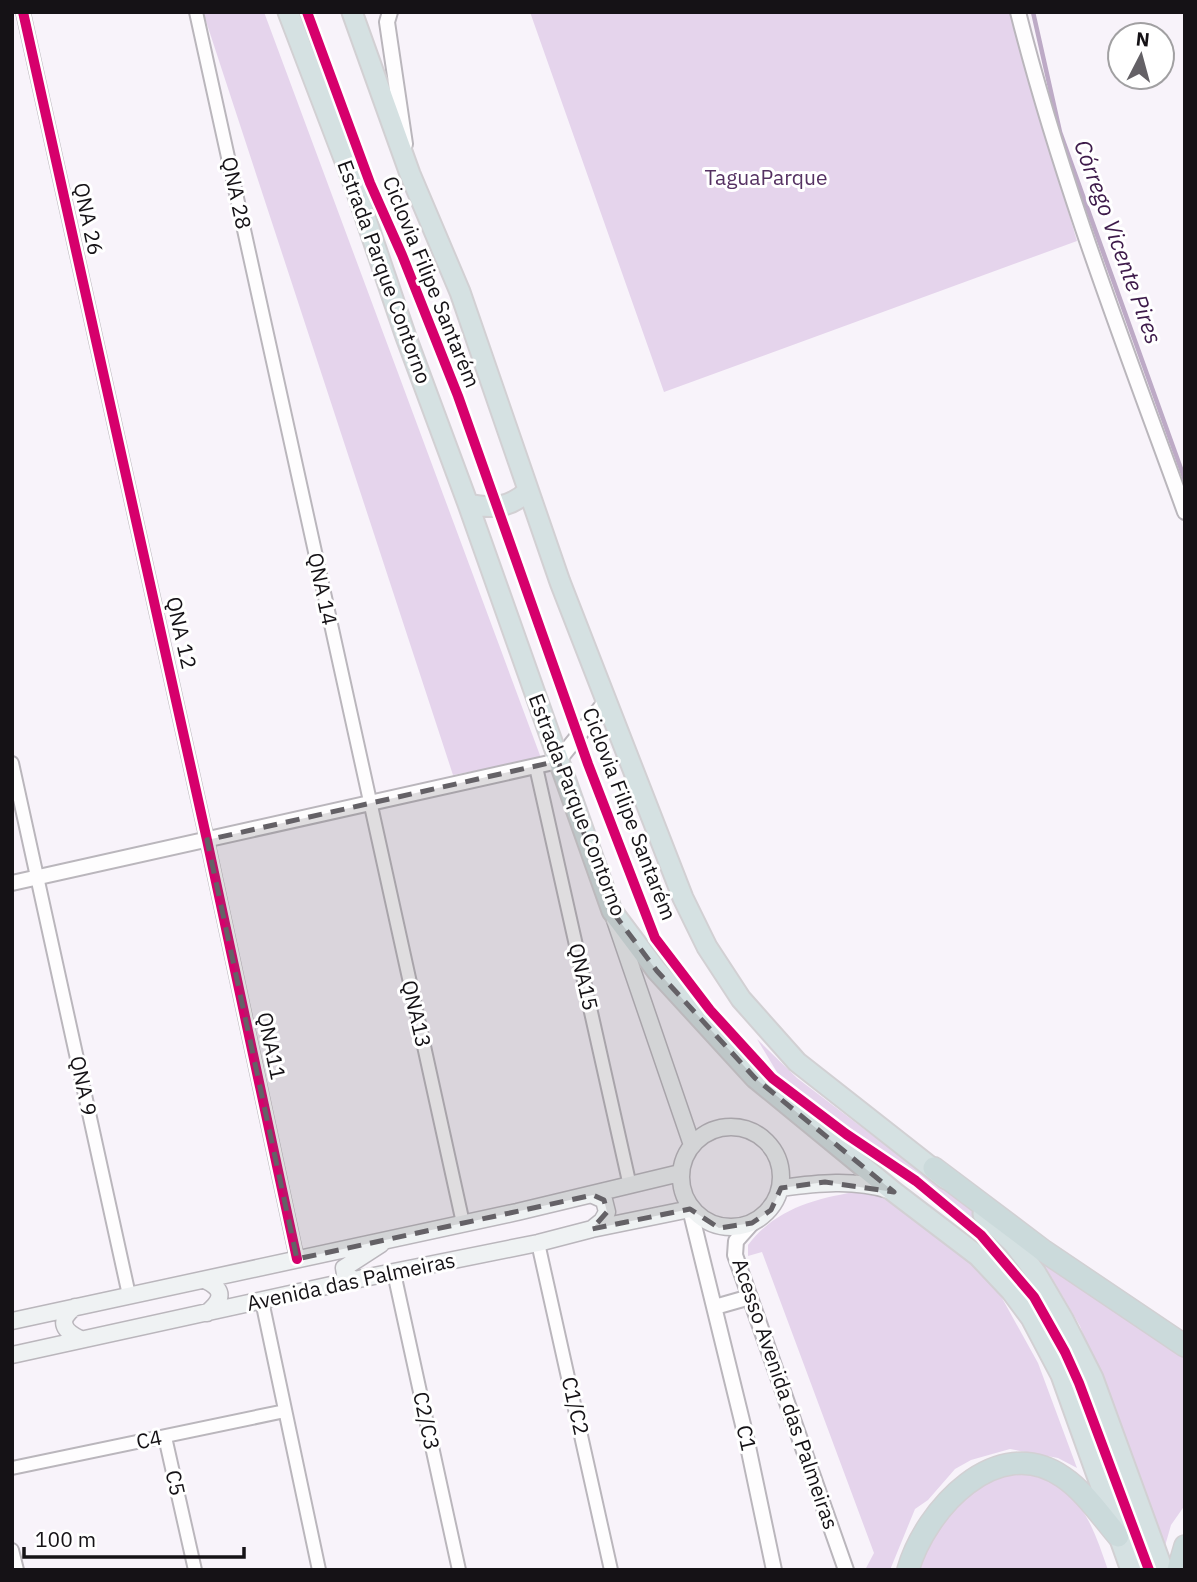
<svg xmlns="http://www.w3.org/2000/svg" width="1197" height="1582" font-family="'IBM Plex Sans',sans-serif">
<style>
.green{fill:#e5d4ec}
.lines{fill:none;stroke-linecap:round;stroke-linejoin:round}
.stream{stroke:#bdaac6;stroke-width:4.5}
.minor-casing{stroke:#bab6bc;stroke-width:16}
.tertiary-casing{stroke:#bab6bc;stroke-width:18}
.secondary-casing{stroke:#bab6bc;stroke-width:19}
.trunk-casing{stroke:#d2d0d3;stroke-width:23}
.motorway-casing{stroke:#d2d0d3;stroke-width:24}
.minor{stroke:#fefdfe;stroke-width:12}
.tertiary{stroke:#fefdfe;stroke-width:14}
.secondary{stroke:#eff2f3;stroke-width:16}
.trunk{stroke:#d5e1e2;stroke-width:19}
.motorway{stroke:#cbdadb;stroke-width:21}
.cycleway-casing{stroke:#fff;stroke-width:15}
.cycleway{stroke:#d6006c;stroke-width:10}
.marked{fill:#646166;fill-opacity:0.2;stroke:#646166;stroke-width:5;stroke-dasharray:14 9;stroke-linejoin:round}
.labels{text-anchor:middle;stroke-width:6;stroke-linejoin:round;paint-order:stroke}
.park-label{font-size:21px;fill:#553162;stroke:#fff}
.street-label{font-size:21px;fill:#151216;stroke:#fff}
.water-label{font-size:23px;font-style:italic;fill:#3d1a4a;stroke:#fff}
</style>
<rect width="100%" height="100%" fill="#f8f3fa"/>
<!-- green -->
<path class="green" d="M203,12H264L541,758L453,775Z
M530,12H1009L1077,241L664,392Z
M757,1039L797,1078L976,1214L1019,1265L1048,1305L1098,1422L1148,1570H1138L1088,1425L1039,1312L1012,1272L972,1224L920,1182L778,1074Z
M861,1191L895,1199L965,1253L1002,1298L1038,1363L1077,1468L1058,1458L1010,1449L971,1460L955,1469L928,1500L915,1509L890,1570H865L874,1553L762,1252L748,1256V1245C776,1208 817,1198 861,1191Z
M982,1208L1185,1354V1505L1171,1525L1163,1553L1080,1326L1046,1268Z
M1026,1474C1080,1486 1091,1521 1108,1570H911L950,1505L994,1476Z"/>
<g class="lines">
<!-- stream -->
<path class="stream" d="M1033,12L1060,132L1185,480"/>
<defs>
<path id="minor" d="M23,12L207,840L297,1259
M196,12L463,1223
M12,763L129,1295
M536,767L630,1186
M538,1243L611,1570
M394,1273L459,1570
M262,1301L319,1570
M165,1437L195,1570
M12,1468L285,1411
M12,1550L17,1570"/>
<path id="tertiary" d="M390,12L387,22L405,144
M1018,12C1061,182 1125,347 1185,512
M12,883L558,761L607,700
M690,1209L746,1437L774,1570
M752,1223L736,1241L735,1255L846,1570
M715,1307L750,1297"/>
<path id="secondary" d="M615,920L692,1145
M681 1177a50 50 0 1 1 100 0a50 50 0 1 1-100 0Z
M781,1188C818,1183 854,1179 889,1190
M592,1229L602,1221L607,1212L604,1200L593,1195
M205,1280C225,1290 223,1299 207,1313
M354,1280L345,1274L344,1268L381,1244
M75,1307C58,1320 62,1330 80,1339
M12,1321L517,1212L680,1173
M12,1355L354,1280L538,1243L592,1229L690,1209"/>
<path id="trunk" d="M288,12L356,190L406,337L468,504L612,911L657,971L755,1078L894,1192L978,1256L1011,1291L1031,1318L1061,1375L1131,1570
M352,12L410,174L460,292L560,582L683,898L707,947L741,999L797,1062L946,1179
M468,504C492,509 510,508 528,491
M983,1214L1014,1244L1036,1273L1063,1319L1093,1378L1163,1570"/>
<path id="motorway" d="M934,1168L1044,1251L1185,1346
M908,1570C925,1510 997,1431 1063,1477C1084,1491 1101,1516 1118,1536
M1178,1570L1185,1546"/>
</defs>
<!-- minor casing -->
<use href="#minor" class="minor-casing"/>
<!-- tertiary casing -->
<use href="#tertiary" class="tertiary-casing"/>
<!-- secondary casing -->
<use href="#secondary" class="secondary-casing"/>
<!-- trunk casing -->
<use href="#trunk" class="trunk-casing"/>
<!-- motorway casing -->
<use href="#motorway" class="motorway-casing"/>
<!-- minor -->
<use href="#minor" class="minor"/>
<!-- tertiary -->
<use href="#tertiary" class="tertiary"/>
<!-- secondary -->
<use href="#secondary" class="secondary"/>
<!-- trunk -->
<use href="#trunk" class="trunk"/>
<!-- motorway -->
<use href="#motorway" class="motorway"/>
<defs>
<path id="cycleway" d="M23,12L207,840L297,1259
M307,12L370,183L402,255L458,396L588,764L655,938L710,1010L772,1078L846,1134L916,1181L981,1235L1034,1297L1065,1352L1079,1383L1149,1570"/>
</defs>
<!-- cycleway casing -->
<use href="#cycleway" class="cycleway-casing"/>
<!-- cycleway -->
<use href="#cycleway" class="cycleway"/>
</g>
<!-- marked area -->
<path class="marked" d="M558,761L612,911L657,971L755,1078L894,1192L825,1182L781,1188L771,1210L752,1223L719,1228L690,1209L592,1229L607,1212L604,1200L593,1195L297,1259L207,840Z"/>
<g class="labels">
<!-- park labels -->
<g class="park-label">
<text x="766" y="185">TaguaParque</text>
</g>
<!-- street labels -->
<g class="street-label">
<text transform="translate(236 193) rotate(78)" y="7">QNA 28</text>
<text transform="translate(88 219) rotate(78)" y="7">QNA 26</text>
<text transform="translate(384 272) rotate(70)" y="7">Estrada Parque Contorno</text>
<text transform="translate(431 282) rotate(68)" y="7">Ciclovia Filipe Santarém</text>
<text transform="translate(322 589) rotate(78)" y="7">QNA 14</text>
<text transform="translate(181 633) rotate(77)" y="7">QNA 12</text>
<text transform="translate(577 805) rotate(69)" y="7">Estrada Parque Contorno</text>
<text transform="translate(629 814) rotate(69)" y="7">Ciclovia Filipe Santarém</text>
<text transform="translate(583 977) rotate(77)" y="7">QNA15</text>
<text transform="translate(416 1014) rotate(77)" y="7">QNA13</text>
<text transform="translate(271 1046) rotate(78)" y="7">QNA11</text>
<text transform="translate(83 1086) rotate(78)" y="7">QNA 9</text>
<text transform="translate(351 1282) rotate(-12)" y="7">Avenida das Palmeiras</text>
<text transform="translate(785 1394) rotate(71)" y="7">Acesso Avenida das Palmeiras</text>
<text transform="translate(575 1406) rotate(77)" y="7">C1/C2</text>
<text transform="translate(426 1421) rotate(78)" y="7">C2/C3</text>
<text transform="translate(746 1438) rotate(77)" y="7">C1</text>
<text transform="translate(149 1440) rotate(-12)" y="7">C4</text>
<text transform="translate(175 1483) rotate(77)" y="7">C5</text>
</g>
<!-- water labels -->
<g class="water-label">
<text transform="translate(1118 242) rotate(70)" y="8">Córrego Vicente Pires</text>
</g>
</g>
<!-- border -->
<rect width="1197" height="1582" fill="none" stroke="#151216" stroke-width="28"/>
<!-- north arrow -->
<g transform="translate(1141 56) rotate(6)"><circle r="33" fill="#ffffff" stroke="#a1a0a2" stroke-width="2"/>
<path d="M0-5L12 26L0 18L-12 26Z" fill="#646166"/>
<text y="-10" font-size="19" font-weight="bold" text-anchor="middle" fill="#151216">N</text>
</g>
<!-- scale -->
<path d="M24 1547v10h220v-10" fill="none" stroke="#151216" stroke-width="3.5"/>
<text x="35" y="1547" font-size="21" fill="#151216" stroke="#ffffff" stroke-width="5" paint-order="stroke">100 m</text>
</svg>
